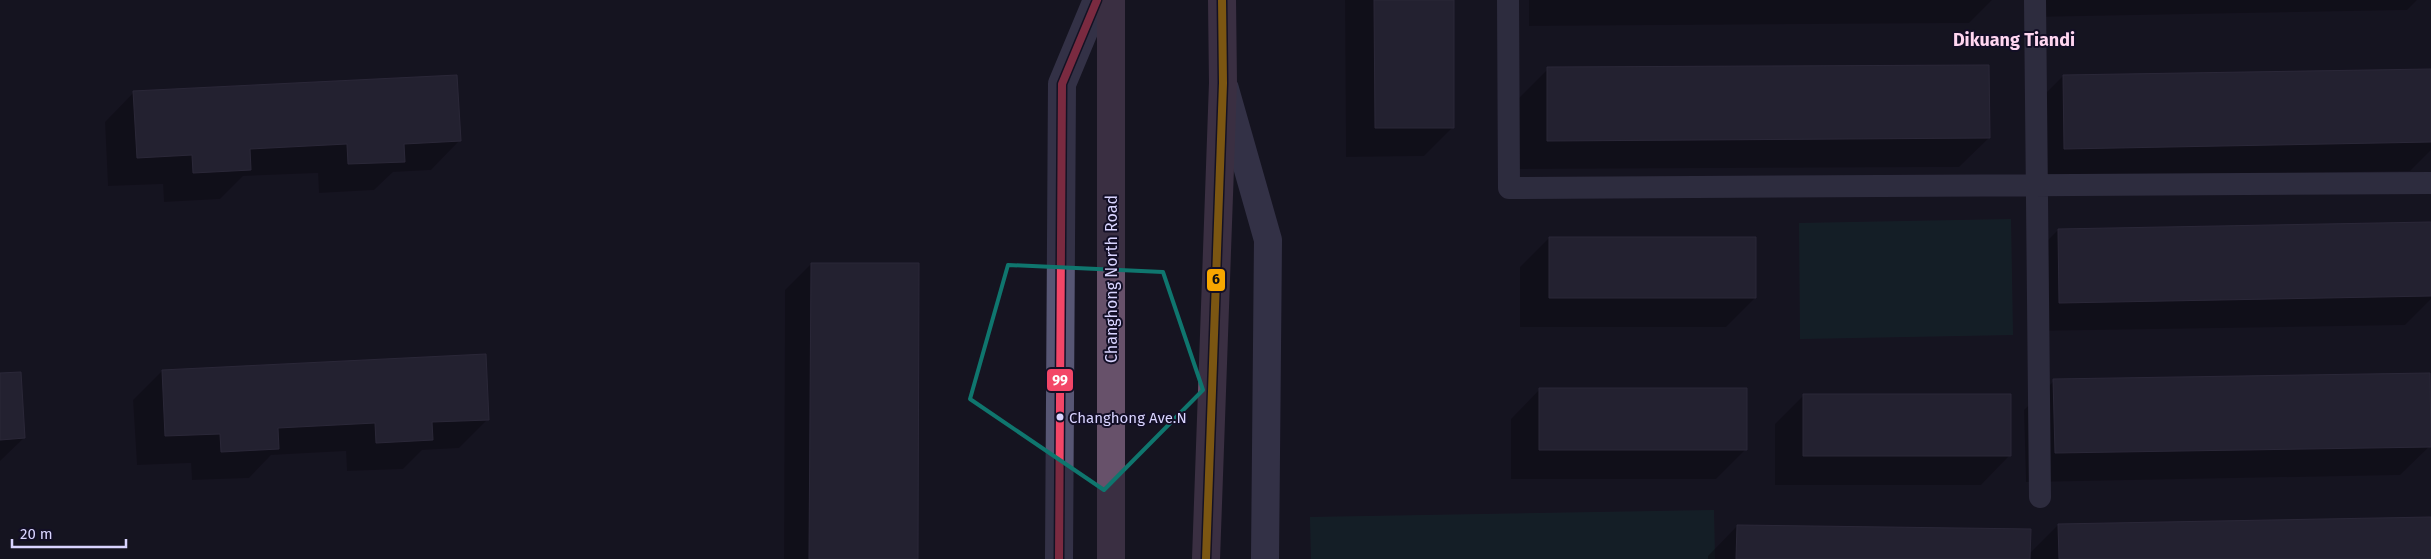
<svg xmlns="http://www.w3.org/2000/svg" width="2431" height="559" font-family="'Fira Sans',sans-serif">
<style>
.green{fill:#132c2d}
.shadow{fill:#0007}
.building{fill:#343243;stroke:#433f54}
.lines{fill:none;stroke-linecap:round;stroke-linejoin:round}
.lane{stroke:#4a4962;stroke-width:22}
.secondary{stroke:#575674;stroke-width:28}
.highway{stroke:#67516a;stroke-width:28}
.bus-1-casing{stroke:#130f26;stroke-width:11}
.bus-2-casing{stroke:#130f26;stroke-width:11}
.bus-1{stroke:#f7a600;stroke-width:8}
.bus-2{stroke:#f34667;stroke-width:8}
.marked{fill:none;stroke:#0f766e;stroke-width:4;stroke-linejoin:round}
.bus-dot{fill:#d9d4ff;stroke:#130f26;stroke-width:2}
.labels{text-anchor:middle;stroke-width:4;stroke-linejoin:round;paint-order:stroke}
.bus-label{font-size:15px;fill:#d9d4ff;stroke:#130f26;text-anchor:start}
.street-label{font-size:16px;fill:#d9d4ff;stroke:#130f26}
.neighbourhood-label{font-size:18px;font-weight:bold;fill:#ffd6f0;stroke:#130f26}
.line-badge{stroke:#130f26;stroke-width:2}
.badge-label{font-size:14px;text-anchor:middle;font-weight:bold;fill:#fff}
.pale-badge-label{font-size:14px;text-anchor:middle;font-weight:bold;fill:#111}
</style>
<rect width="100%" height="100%" fill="#161421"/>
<!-- green -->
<path class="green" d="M2011,219L2013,335L1800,339L1799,223Z
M1714,510L1715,559H1311L1310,517Z"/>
<!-- shadow -->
<path class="shadow" d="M1345,0H1453V127L1424,156L1346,157Z
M1529,0H1992L1969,23L1529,26Z
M2032,0H2417L2407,10L2032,17Z
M1548,69L1989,138L1959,167L1519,169V98Z
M2431,70V150L2410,171L2035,178L2034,105L2063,76Z
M134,92L460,140L431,170L393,172L374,190L319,193L318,173L243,176L220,199L164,202L163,184L108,186L105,122Z
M2431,224V299L2405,325L2031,331L2029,259L2058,230Z
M1549,238L1755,298L1726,327H1520V267Z
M811,264L916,559H784L785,290Z
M162,371L488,419L459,448L422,450L403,469L347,471L346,451L271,455L249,478L192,480L191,463L137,465L133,400Z
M0,374L24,438L0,461Z
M2054,381L2430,446L2400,475L2026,482L2024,410Z
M1540,389L1745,450L1716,479H1511V419Z
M1804,395L2010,455L1981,485H1775V424Z
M2431,518V559H1708V556L1737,526L2029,554L2058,525Z"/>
<!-- building -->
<path class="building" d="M1374,0H1454V128H1375Z
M1989,65L1990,138L1547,141V67Z
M2431,69V142L2064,149L2063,75Z
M457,75L461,141L404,144L405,162L348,164L347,144L250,149L251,170L193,173L192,155L137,158L133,91Z
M2431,222V296L2059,303L2058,229Z
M1549,237H1756V298H1549Z
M811,263H919L918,559H809Z
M486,354L489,420L432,422L433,440L376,443L375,423L278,428L279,449L221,452L220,434L165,436L162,370Z
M21,372L25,438L0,440V373Z
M2430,373L2431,447L2055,453L2053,379Z
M1539,388H1747V450H1539Z
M1803,394H2011V456H1803Z
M2431,517V559H2059L2058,524Z
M1737,525L2031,529L2030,559H1736Z"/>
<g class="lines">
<!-- lane -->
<path class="lane" d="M1508,0L1509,188L2431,183
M2035,0L2040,497"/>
<!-- secondary -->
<path class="secondary" d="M1225,89L1268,240L1265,559
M1059,559L1062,84L1097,0"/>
<!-- highway -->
<path class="highway" d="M1111,0V559
M1206,559L1223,83L1222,0"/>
<defs>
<path id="bus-1" d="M1206,559L1223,83L1222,0"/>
<path id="bus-2" d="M1059,559L1062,84L1097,0"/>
</defs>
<!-- bus-1 casing -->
<use href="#bus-1" class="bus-1-casing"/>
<!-- bus-2 casing -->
<use href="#bus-2" class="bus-2-casing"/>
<!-- bus-1 -->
<use href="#bus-1" class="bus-1"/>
<!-- bus-2 -->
<use href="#bus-2" class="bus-2"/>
</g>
<!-- marked area -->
<path d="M0 0H2431V559H0ZM1008,265L1163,272L1203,390L1104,490L970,399Z" fill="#161421" fill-opacity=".55" fill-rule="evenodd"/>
<path class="marked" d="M1008,265L1163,272L1203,390L1104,490L970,399Z"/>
<!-- markers -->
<circle class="bus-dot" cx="1060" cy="417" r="4.5"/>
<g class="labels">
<!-- bus labels -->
<g class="bus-label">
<text x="1069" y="423">Changhong Ave.N</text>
</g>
<!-- street labels -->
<g class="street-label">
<text transform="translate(1111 279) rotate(-90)" y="6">Changhong North Road</text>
</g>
<!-- neighbourhood labels -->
<g class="neighbourhood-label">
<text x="2014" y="46">Dikuang Tiandi</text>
</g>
</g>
<g class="line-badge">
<rect x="1206" y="268" width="20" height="24" rx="5" fill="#f7a600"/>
<rect x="1046" y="368" width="28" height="24" rx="5" fill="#f34667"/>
</g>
<g class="badge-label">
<text x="1060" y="385">99</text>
</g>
<g class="pale-badge-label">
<text x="1216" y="284">6</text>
</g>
<!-- scale -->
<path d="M12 539v8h114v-8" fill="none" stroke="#d9d4ff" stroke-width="2.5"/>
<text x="20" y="539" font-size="15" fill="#d9d4ff" stroke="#130f26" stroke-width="4" paint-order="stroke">20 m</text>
</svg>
